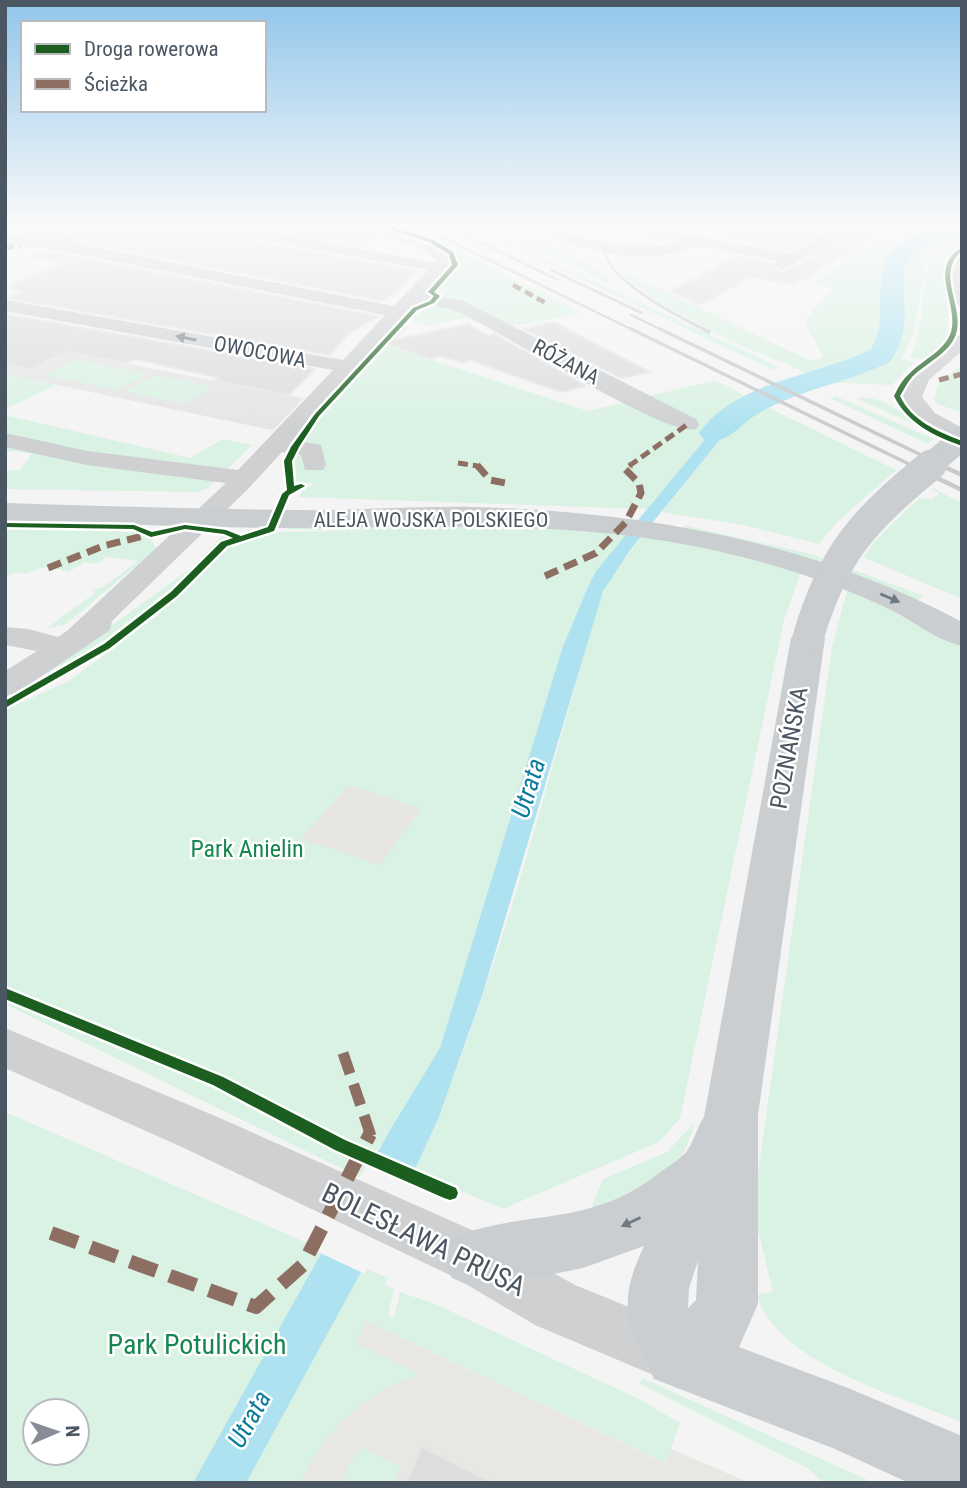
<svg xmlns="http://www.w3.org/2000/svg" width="967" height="1488" font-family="'Roboto Condensed',sans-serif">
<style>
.commercial{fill:#e8e7e3}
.education{fill:#e6e5e6}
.green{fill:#d9f2e3;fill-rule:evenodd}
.sand{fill:#e7e6e1}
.water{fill:#aee2f0}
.pier{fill:#f4f4f4}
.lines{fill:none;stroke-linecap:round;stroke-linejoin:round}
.river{fill:#aee2f0;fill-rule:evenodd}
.building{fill:#ddddde;stroke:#e5e6e7;stroke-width:2}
.minor{fill:#ced0d2;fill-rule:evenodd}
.major{fill:#caced1;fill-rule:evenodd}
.rail-far2{stroke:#c9cacc;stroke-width:2.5}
.rail-far1{stroke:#c9cacc;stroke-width:3.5}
.rail{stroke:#c9cacc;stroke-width:4.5}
.major-bridge-far1{stroke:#caced1;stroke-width:24}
.major-bridge{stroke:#caced1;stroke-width:31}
.quiet-far4{stroke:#8d6e63;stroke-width:4.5;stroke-dasharray:9 4.5;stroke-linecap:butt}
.quiet-far3{stroke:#8d6e63;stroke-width:5;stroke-dasharray:10 5;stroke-linecap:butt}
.quiet-far2{stroke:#8d6e63;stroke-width:7;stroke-dasharray:14 7;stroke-linecap:butt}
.quiet-far1{stroke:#8d6e63;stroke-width:11;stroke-dasharray:22 11;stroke-linecap:butt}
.quiet{stroke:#8d6e63;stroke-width:14;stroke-dasharray:28 14;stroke-linecap:butt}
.cycleway-casing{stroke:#fff;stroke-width:5}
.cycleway{fill:#1b5e20;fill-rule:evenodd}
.oneway{fill:#727b83}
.oneway2{fill:#707a83}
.labels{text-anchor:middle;stroke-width:5;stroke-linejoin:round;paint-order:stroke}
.far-street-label{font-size:21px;fill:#4a5661;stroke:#fff}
.street-label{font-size:24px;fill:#4a5661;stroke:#fff}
.park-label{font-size:24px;fill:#17864f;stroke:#fff}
.water-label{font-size:26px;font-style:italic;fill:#0c7c9b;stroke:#fff}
.near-street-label{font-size:28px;fill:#4a5661;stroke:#fff}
.near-park-label{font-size:28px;fill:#17864f;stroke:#fff}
</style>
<rect width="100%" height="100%" fill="#f4f4f4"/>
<!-- commercial -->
<path class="commercial" d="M367,1321L665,1463L671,1449L750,1483H276Z"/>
<!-- education -->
<path class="education" d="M5,340L304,398L273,430L257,427L5,374Z"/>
<!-- green -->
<path class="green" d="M376,223L407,226L582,313L506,327L435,292L461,261C438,239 407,232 376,223Z
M460,223H469L781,368L773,370Z
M480,223C528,223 585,259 622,289Z
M905,223L958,224C938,232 906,240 892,259C885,268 888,279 888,290C888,358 879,356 818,378C754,349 668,321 618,269L811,361L823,357L804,321L834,288L814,283Z
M962,227V239L935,251L927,261L913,336L901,359L914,362L892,385L827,382L883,359L896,345L900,262L920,246Z
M962,241V247L947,258L945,275L950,333L940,347L924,360L910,357C926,328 919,280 933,258C938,249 952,244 962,241Z
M438,303L472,317L427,326L415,321L406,322L419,308Z
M404,325L408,327L390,346L588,411L715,380L753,400L725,415L647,509L299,497L303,489L314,485L310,482L295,485L291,457L321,414Z
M75,360L143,373L148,374L118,390L43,375Z
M962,364V413L935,403L934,400L938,385Z
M5,374L56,385L5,409Z
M155,375L159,376L213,387L183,404L125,391Z
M835,396L934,439L928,444L830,398Z
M856,398C883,394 900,414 922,425C935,432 952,437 962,446Z
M761,404L896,470L838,521L819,544L743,525L662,512L737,419Z
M5,415L190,458L223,439L252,445L208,488L196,492L5,489V470H20L32,453L5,451Z
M932,488L962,503V599L863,557C880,534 899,517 920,498L931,500L939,493L930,489Z
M457,521L628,533L596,571L562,649L440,1048L361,1178L5,1004V710L69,681L156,616L234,543L276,532L365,531L287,529L289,525Z
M687,526L811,554L924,596L914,602L682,527Z
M5,528L135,530L152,540L156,549L65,625L47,628L96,592L92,590L103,587L138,561L107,557L96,564L84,562L69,572C52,567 42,565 27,574L15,572L5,578Z
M223,535L226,537L156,604L99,646L52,674L47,672L190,569Z
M642,536L700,544L801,572L784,620L680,1118L659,1142L503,1209L461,1191L411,1178C495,993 544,793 600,598L608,582Z
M848,587L929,626L962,647V1422C901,1397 776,1363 757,1295L773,1292L753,1209L832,647Z
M5,1112L388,1278L385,1284L394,1289L388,1314L394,1318L400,1292L435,1304L641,1400L680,1423L666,1463L367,1321L356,1343L420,1374C356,1399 332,1424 299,1483H5ZM35,1411H77V1453H35Z
M695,1122C676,1189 647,1189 589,1213L603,1179L667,1152Z
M642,1378L874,1483H824L807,1468L640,1384Z
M363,1447L401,1467L393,1483H340L349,1464Z"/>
<!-- sand -->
<path class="sand" d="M349,785L421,809L380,865L301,839Z"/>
<!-- water -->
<path class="water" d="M764,397L771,400L737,419L631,549L603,591L483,993L438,1119L403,1195L246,1483H193L390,1130L440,1048L562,649L588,587L596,571L725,415L736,407Z"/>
<!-- pier -->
<path class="pier" d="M374,1151L418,1170L365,1274L318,1252Z"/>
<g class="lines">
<!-- river -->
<path class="river" d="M948,223H962V232L920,251L905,265C900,304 914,327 890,362C848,382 799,390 759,413C739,424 728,446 704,440L699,433C735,381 817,376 870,350C878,339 880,326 880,313C881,247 886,246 948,223Z"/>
</g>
<!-- building -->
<path class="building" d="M21,223H101L53,237L21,233Z
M138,223H187L197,231L418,271L391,296L381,301L84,242Z
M238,223H336L382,237L357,246Z
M715,223H773L818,234L790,251L714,234Z
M865,223H897L794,285L751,277L700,305L670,291L738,256L772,263L773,267L783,272L849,237Z
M46,252L63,254L379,316L351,332L329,355L7,298L24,291L9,288L15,286L9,284L65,264L28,257Z
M5,314L315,369L289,395L214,380L219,378L135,359L126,363L67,352L30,369L5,364Z
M554,322L650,372L621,378L523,329Z
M468,324L488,336L495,334L586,386L561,392L470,360L462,363L441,356L431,359L386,344L389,341Z
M422,1447L493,1483H406Z"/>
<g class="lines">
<!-- minor -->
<path class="minor" d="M111,223H136L73,243L394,306L428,270L197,228L190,223H223L435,263L436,259L422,249L352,223C378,223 442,235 453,262L425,294L463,301L696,419L699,424L696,429C663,437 497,327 453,310C442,306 428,306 416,304L408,317L293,440L321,445L326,465L323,470H305L301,455L282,452L247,490L112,621L110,630L17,693L5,696V671L37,651L5,645V627L28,629L58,637L68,630L226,483L87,465L5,447V433L87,451L238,470L333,370L5,311V300L343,360L385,315L63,251L5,244V234L53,240Z
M539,223C585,238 633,256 681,242L632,232L629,229L631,223H646V226L790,254L825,233L785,223L838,226L844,223H862L848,235L782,270L774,265L777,261L701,246L660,256L617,255L570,244L528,227Z
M962,252V307L953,302L949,274L954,257Z
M962,335V351L929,380L922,397L935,413L962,428V444L919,423L900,397L913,373L955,337Z
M5,1028L220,1118L492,1239L575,1285L698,1335L706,1356L698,1377L677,1385L535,1325L454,1277L184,1148L5,1068Z"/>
<!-- major -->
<path class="major" d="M5,503C101,506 196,509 291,510C351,511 412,506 471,507C641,511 811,541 962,622V646C936,640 915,622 891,610C837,584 775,564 717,551C578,519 436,527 296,528C199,528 102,523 5,521Z
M808,628L820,631L825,638L758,1115V1304L739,1347L848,1388L962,1436V1483H909L835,1449L654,1379C627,1322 616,1306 644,1246L583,1268L539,1277L473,1287L452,1278L443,1258L452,1238C525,1208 587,1229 658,1174C667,1167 681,1159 687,1151C694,1141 697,1127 704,1117L791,638L796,631ZM698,1261L696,1300L688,1308L689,1288Z"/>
<!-- rail-far2 -->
<path class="rail-far2" d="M413,223L635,331
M442,223L558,280
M623,223C615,229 604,237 604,248C605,280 681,318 707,331
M551,270L642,313
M631,315L664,331"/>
<!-- rail-far1 -->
<path class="rail-far1" d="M631,329L913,466
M660,329L944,466
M703,329L709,332"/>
<!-- rail -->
<path class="rail" d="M910,465L962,490
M940,465L962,475"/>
<!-- major-bridge-far1 -->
<path class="major-bridge-far1" d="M929,466L962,438"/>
<!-- major-bridge -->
<path class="major-bridge" d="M808,638C833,552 864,520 931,465"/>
<!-- quiet-far4 -->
<path class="quiet-far4" d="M5,247H20
M513,285L546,303"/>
<!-- quiet-far3 -->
<path class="quiet-far3" d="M939,380L962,374
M458,463L478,466
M629,466L688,424"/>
<!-- quiet-far2 -->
<path class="quiet-far2" d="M477,465L490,480L511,484
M48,568L103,546L147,535
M545,576L596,553L626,522L641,493L639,483L625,469L631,465"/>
<!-- quiet-far1 -->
<path class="quiet-far1" d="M343,1053L371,1136"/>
<!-- quiet -->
<path class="quiet" d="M51,1233L256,1307L303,1265L370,1134"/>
<defs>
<path id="cycleway" d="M370,223H377L433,240L453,252L458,265L434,292L440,296L434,303L417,310L319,416L299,447L292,461L294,486L301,484L305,486L289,495L274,531L227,546L177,596L110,648L5,708V701L104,644L171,592L221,542L233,538L224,534L185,529L151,537L133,529L5,527V523L134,525L152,532L185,525L226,530L241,536L268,527L282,494L287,490L284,461L291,447L315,414L413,308L430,301L434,296L428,292L452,265L449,254L429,242Z
M962,247V251C936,272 962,303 957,330C953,352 927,362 912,377C907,383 904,389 900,396C912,421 937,431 962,441V446C934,436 907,423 894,396C898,388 902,380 909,374C922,360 945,351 951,332C959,302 927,269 962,247Z
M5,988L223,1077L345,1140L456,1188L458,1193L456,1198L450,1200L444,1198L335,1150L213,1085L5,999Z"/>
</defs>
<!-- cycleway casing -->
<use href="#cycleway" class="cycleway-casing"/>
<!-- cycleway -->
<use href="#cycleway" class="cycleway"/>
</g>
<!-- one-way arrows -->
<defs><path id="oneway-solid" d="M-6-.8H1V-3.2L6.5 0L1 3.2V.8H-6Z" transform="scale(1.75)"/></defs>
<use class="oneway" href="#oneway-solid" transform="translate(186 338) rotate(-169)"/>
<g class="oneway2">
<use href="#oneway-solid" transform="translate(890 598) rotate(23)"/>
<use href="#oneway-solid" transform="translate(631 1222) rotate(155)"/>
</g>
<!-- sky -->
<linearGradient id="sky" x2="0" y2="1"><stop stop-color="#91c6eb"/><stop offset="0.52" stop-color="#fafafa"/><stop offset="1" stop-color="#fafafa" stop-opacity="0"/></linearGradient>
<rect width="967" height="432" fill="url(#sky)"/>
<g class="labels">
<!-- far-street labels -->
<g class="far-street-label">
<text transform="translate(260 352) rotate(11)" y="7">OWOCOWA</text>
<text transform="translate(566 362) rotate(28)" y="7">RÓŻANA</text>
<text x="431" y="527">ALEJA WOJSKA POLSKIEGO</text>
</g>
<!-- street labels -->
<g class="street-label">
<text transform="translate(789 748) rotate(-80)" y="8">POZNAŃSKA</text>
</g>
<!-- park labels -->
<g class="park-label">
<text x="247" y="857">Park Anielin</text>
</g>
<!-- water labels -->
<g class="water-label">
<text transform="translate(528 788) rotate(-73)" y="9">Utrata</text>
<text transform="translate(249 1419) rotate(-61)" y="9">Utrata</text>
</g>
<!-- near-street labels -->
<g class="near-street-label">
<text transform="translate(424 1239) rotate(26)" y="10">BOLESŁAWA PRUSA</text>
</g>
<!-- near-park labels -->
<g class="near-park-label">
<text x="197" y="1354">Park Potulickich</text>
</g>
</g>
<!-- border -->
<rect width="967" height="1488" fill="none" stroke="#4a5661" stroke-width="14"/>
<!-- legend -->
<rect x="21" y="21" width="245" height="91" fill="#ffffff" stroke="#b7bbc0" stroke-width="2"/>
<rect x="35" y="44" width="35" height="10" fill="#1b5e20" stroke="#b7bbc0" stroke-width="2"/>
<text x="84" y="56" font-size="21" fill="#4a5661">Droga rowerowa</text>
<rect x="35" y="79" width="35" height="10" fill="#8d6e63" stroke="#b7bbc0" stroke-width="2"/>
<text x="84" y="91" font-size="21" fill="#4a5661">Ścieżka</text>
<!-- north arrow -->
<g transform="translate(56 1432) rotate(88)"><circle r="33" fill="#ffffff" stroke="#b7bbc0" stroke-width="2"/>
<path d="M0-5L12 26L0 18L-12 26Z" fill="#868d94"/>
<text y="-10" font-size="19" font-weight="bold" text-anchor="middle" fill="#4a5661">N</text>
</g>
</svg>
